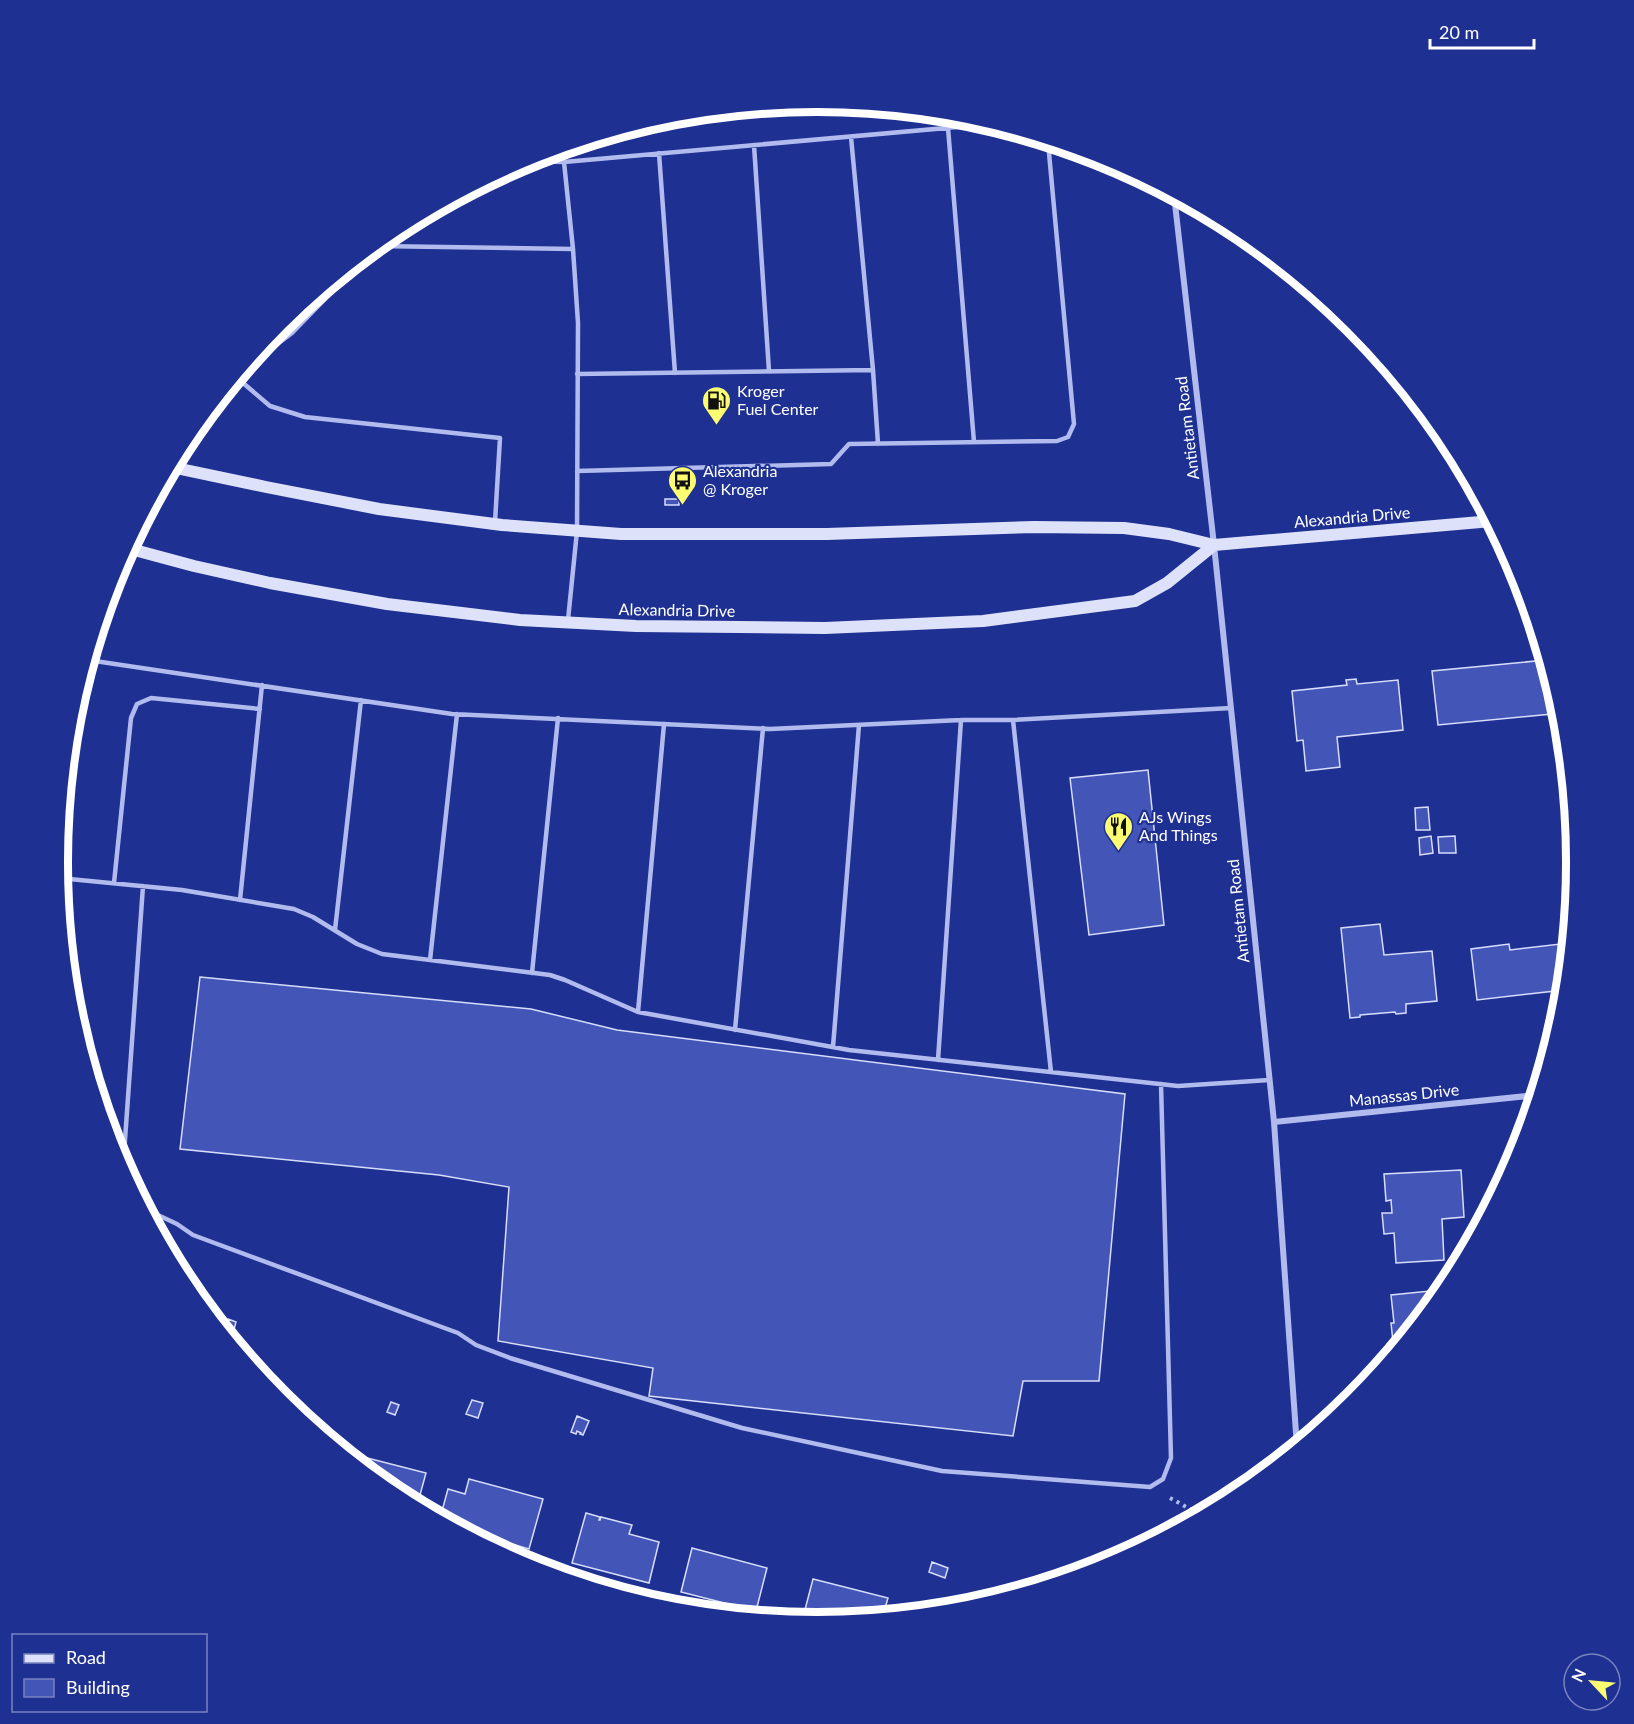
<svg xmlns="http://www.w3.org/2000/svg" width="1634" height="1724" font-family="Lato,sans-serif">
<style>
.building{fill:#4356b8;stroke:#d7ddfa;stroke-width:1.5}
.lines{fill:none;stroke-linecap:round;stroke-linejoin:round}
.path{stroke:#b1bbee;stroke-width:4;stroke-dasharray:3 4.5;stroke-linecap:butt}
.service{stroke:#b1bbee;stroke-width:4.5}
.minor{stroke:#b1bbee;stroke-width:6}
.secondary{stroke:#dde2fa;stroke-width:12}
.labels{text-anchor:middle;stroke-width:4.5;stroke-linejoin:round;paint-order:stroke}
.poi-label{font-size:16px;fill:#fff;stroke:#1f3093;text-anchor:start}
.street-label{font-size:16px;fill:#fff;stroke:#1f3093}
.rim{fill:none;stroke:#fff;stroke-width:8}
</style>
<rect width="100%" height="100%" fill="#1f3093"/>
<!-- building -->
<path class="building" d="M817,102L826,103L666,117H669Z
M665,499H679V505H665Z
M1546,660L1562,713L1438,725L1432,671Z
M1356,679L1357,684L1398,680L1403,730L1337,737L1340,767L1306,771L1303,740L1297,741L1292,691L1347,685L1346,680Z
M1148,770L1164,925L1089,935L1070,778Z
M1428,807L1430,830H1416L1415,808Z
M1431,836L1433,853L1420,855L1419,838Z
M1455,836L1456,853H1439L1438,837Z
M1380,924L1384,955L1432,951L1437,1001L1406,1004V1013L1396,1014L1395,1012L1360,1015V1017L1350,1018L1341,928Z
M1569,943L1564,990L1477,1000L1471,949L1509,944L1510,950Z
M200,977L531,1009L617,1030L1125,1094L1099,1381H1023L1013,1436L649,1396L653,1368L498,1341L509,1187L439,1175L180,1149Z
M1461,1170L1464,1217L1442,1219L1444,1260L1396,1263L1394,1233L1384,1234L1382,1213H1392L1391,1200L1386,1201L1384,1174Z
M1440,1290V1295L1394,1351L1391,1323H1394L1391,1295Z
M228,1319L236,1322L232,1337L227,1335L224,1331Z
M472,1400L483,1403L478,1418L466,1414Z
M391,1402L399,1405L395,1415L387,1412Z
M577,1416L589,1421L583,1435L580,1434L581,1433L577,1431L576,1434L571,1432Z
M344,1452L426,1473L417,1506L394,1494Z
M469,1479L543,1499L529,1549L489,1537L487,1543L440,1518L448,1489L465,1494Z
M586,1513L600,1517L599,1520H600L601,1517L632,1525L629,1534L659,1542L649,1583L572,1563Z
M692,1548L767,1568L756,1611L681,1592Z
M932,1562L948,1568L945,1578L929,1572Z
M813,1579L888,1598L883,1615L817,1622L802,1621Z"/>
<g class="lines">
<!-- path -->
<path class="path" d="M1170,1498L1201,1515"/>
<!-- service -->
<path class="service" d="M948,128L974,442
M754,145L769,371
M659,153L675,373
M524,161L564,162L991,124
M564,162L573,249L578,323L577,531L568,620
M376,246L573,249
M248,363L255,361L292,333L325,299L336,278
M873,370L878,444
M577,374L873,370L851,137
M236,377L270,406L305,417L500,438L495,522
M577,471L831,464L849,444L1057,441L1068,437L1074,424L1048,142
M88,660L452,714L770,729L961,720H1013L1231,708
M1013,720L1051,1072
M59,878L182,890L294,909L313,917L357,944L382,954L550,975L565,980L638,1012L849,1050L1178,1086L1269,1080
M114,883L131,718L137,704L151,698L260,709
M240,900L262,685
M335,930L361,700
M430,960L457,714
M532,973L558,718
M638,1012L664,724
M735,1030L763,728
M833,1047L859,725
M938,1060L961,720
M123,1168L143,886
M145,1209L177,1224L193,1235L458,1333L476,1345L510,1358L742,1428L942,1471L1150,1487L1163,1479L1171,1458L1161,1084"/>
<!-- minor -->
<path class="minor" d="M1174,195L1214,545L1274,1122L1297,1447
M1274,1122L1537,1095"/>
<!-- secondary -->
<path class="secondary" d="M171,467L266,487L379,509L502,525L621,534H827L1034,527L1124,528L1169,534L1214,545L1492,521
M127,548L194,566L270,583L387,604L520,620L636,626L825,628L983,621L1135,601L1167,583L1214,545"/>
</g>
<!-- icons -->
<defs>
<symbol id="fuel-pin" viewBox="-11 -11 22 30"><path d="M0 17L-7.5 6A9.5 9.5 0 1 1 7.5 6Z" fill="#fcfc71" stroke="#1f3093"/><path d="M-5.5-6h7V0h2V4h1.3V-2.5L3-4.5l.8-.8L6-3V5H2.5V1h-1V6h-7ZM-4.2-4.7v3.2H.2V-4.7Z" fill="#111"/></symbol>
<symbol id="bus-pin" viewBox="-11 -11 22 30"><path d="M0 17L-7.5 6A9.5 9.5 0 1 1 7.5 6Z" fill="#fcfc71" stroke="#1f3093"/><path d="M-5-6H5V4H4V6H2V4H-2V6H-4V4H-5ZM-3.5-4V0h7V-4ZM-3.5 1.2v1.5H-2V1.2ZM2 1.2v1.5H3.5V1.2Z" fill="#111"/></symbol>
<symbol id="restaurant-pin" viewBox="-11 -11 22 30"><path d="M0 17L-7.5 6A9.5 9.5 0 1 1 7.5 6Z" fill="#fcfc71" stroke="#1f3093"/><path d="M-5-6h1v4h1v-4h1v4h1v-4h1v5L-1.5 .5V6h-2V.5L-5-1ZM5-6V6H3V1.5H1.5Q1.5-4 5-6Z" fill="#111"/></symbol>
</defs>
<g fill-rule="evenodd">
<use href="#fuel-pin" x="700" y="384" width="33" height="45"/>
<use href="#bus-pin" x="666" y="464" width="33" height="45"/>
<use href="#restaurant-pin" x="1102" y="810" width="33" height="45"/>
</g>
<g class="labels">
<!-- poi labels -->
<g class="poi-label">
<text x="737" y="397">Kroger<tspan x="737" dy="18">Fuel Center</tspan></text>
<text x="703" y="477">Alexandria<tspan x="703" dy="18">@ Kroger</tspan></text>
<text x="1139" y="823">AJs Wings<tspan x="1139" dy="18">And Things</tspan></text>
</g>
<!-- street labels -->
<g class="street-label">
<text transform="translate(1187 428) rotate(-97)" y="6">Antietam Road</text>
<text transform="translate(1352 517) rotate(-5)" y="6">Alexandria Drive</text>
<text transform="translate(677 610) rotate(1)" y="6">Alexandria Drive</text>
<text transform="translate(1238 911) rotate(-96)" y="6">Antietam Road</text>
<text transform="translate(1404 1095) rotate(-6)" y="6">Manassas Drive</text>
</g>
</g>
<!-- crop -->
<path d="M0 0H1634V1724H0ZM817 112H817A749 749 0 0 1 1566 861V863A749 749 0 0 1 817 1612H817A749 749 0 0 1 68 863V861A749 749 0 0 1 817 112Z" fill="#1f3093" fill-rule="evenodd"/>
<path class="rim" d="M817 112H817A749 749 0 0 1 1566 861V863A749 749 0 0 1 817 1612H817A749 749 0 0 1 68 863V861A749 749 0 0 1 817 112Z"/>
<!-- legend -->
<rect x="12" y="1634" width="195" height="78" fill="#1f3093" stroke="#7983be" stroke-width="1.5"/>
<rect x="24" y="1654" width="30" height="9" fill="#dde2fa" stroke="#7983be" stroke-width="1.5"/>
<text x="66" y="1664" font-size="18" fill="#ffffff">Road</text>
<rect x="24" y="1679" width="30" height="18" fill="#4356b8" stroke="#7983be" stroke-width="1.5"/>
<text x="66" y="1694" font-size="18" fill="#ffffff">Building</text>
<!-- north arrow -->
<g transform="translate(1592 1682) rotate(296)"><circle r="28" fill="#1f3093" stroke="#7983be" stroke-width="1.5"/>
<path d="M0-4.5L10 22L0 15L-10 22Z" fill="#fcfc71"/>
<text y="-9" font-size="16" font-weight="bold" text-anchor="middle" fill="#ffffff">N</text>
</g>
<!-- scale -->
<path d="M1430 39v9h104v-9" fill="none" stroke="#ffffff" stroke-width="3"/>
<text x="1439" y="39" font-size="18" fill="#ffffff" stroke="#1f3093" stroke-width="4.5" paint-order="stroke">20 m</text>
</svg>
